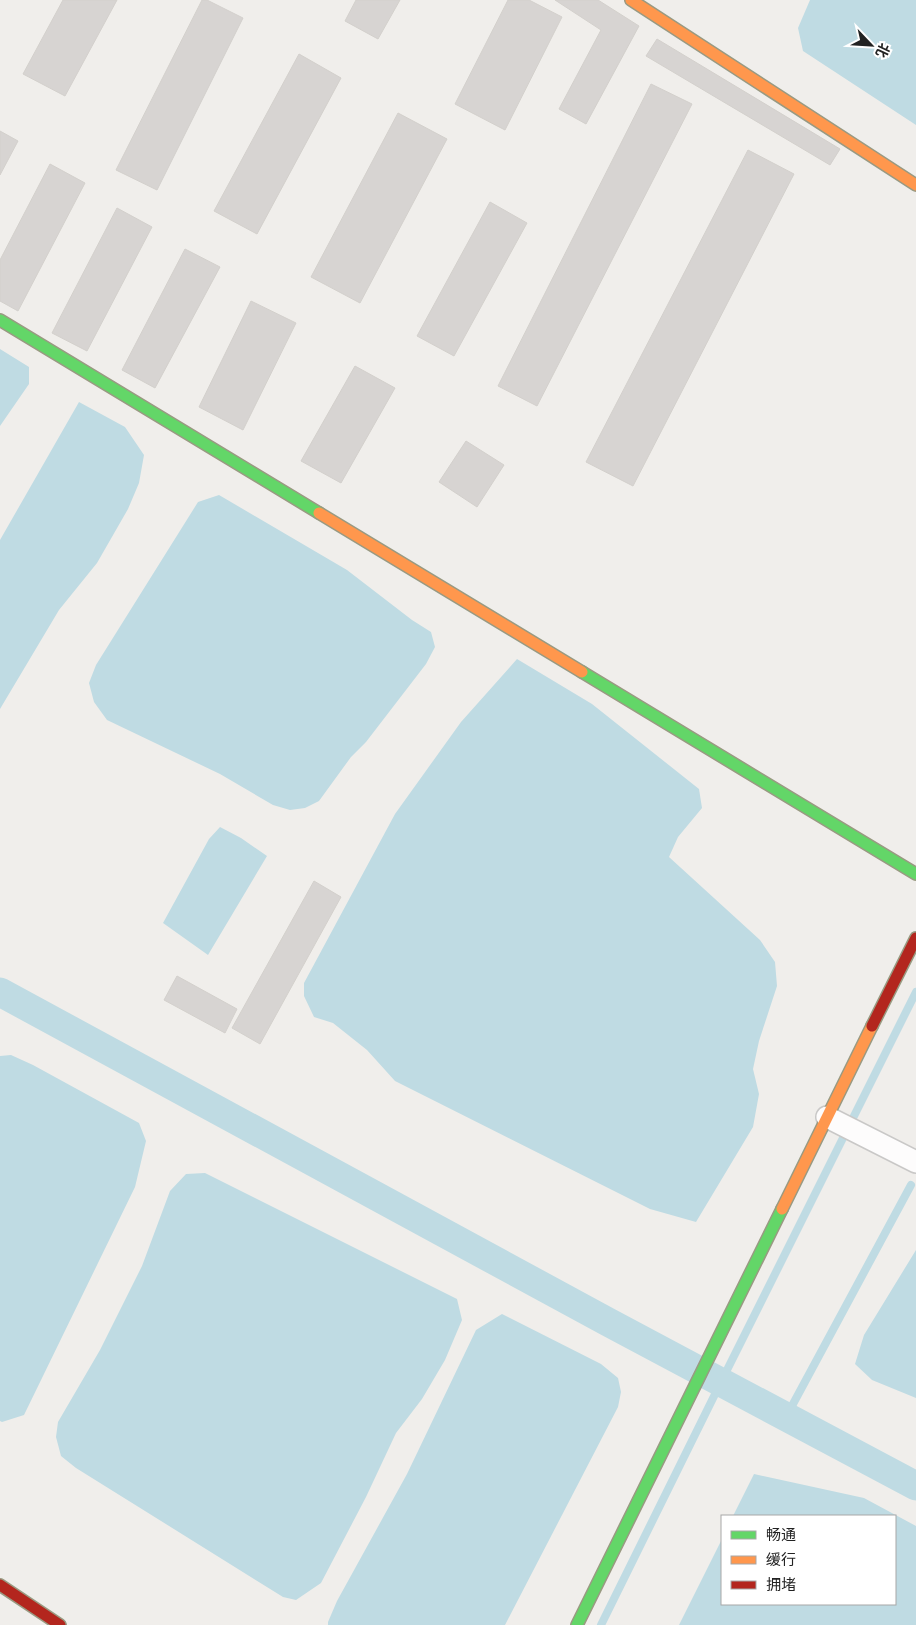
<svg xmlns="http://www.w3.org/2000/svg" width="916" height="1625" font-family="Overpass,'Noto Sans SC',sans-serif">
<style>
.water{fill:#bfdbe3}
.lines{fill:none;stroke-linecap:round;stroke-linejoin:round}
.stream{stroke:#bfdbe3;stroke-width:8}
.canal{stroke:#bfdbe3;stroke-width:29}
.building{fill:#d7d4d2;stroke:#d3d0cc}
.street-casing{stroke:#c9c8c7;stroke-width:24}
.fast-casing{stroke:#999a82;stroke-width:14}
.slow-casing{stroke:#999a82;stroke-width:14}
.jam-casing{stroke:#999a82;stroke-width:14}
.street{stroke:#fdfcfc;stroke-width:21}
.fast{stroke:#63d668;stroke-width:11}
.slow{stroke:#ff974d;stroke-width:11}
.jam{stroke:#b3261e;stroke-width:11}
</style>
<rect width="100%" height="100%" fill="#f0eeeb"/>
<!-- water -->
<path class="water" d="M810,0H916V125L803,51L798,28Z
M0,349L29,367V384L0,426Z
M79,402L125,427L144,455L139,483L128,509L97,563L59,610L0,709V540Z
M219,495L347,570L412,620L431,632L435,647L426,664L366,742L351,757L319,801L305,808L290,810L273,805L220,774L107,720L94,702L89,683L96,665L198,502Z
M517,659L592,704L699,789L702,808L678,837L669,857L760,940L775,962L777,986L759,1041L753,1069L759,1094L753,1127L696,1222L650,1209L395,1081L367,1050L333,1023L314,1017L304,996V983L395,814L461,722Z
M220,827L241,838L267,856L208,955L163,923L209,839Z
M11,1055L33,1065L139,1123L146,1141L135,1187L24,1415L2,1422L0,1421V1056Z
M205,1173L457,1299L462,1320L445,1360L422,1399L396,1433L366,1497L321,1583L296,1600L283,1597L76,1468L61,1456L56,1437L58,1422L100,1350L142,1266L170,1191L186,1174Z
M916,1250V1398L872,1380L855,1364L864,1335Z
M502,1314L601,1364L618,1378L621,1392L618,1407L505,1625H328V1622L337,1601L407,1474L476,1330Z
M754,1474L864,1498L916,1526V1625H679L722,1539V1604H895V1516H733Z"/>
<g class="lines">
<!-- stream -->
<path class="stream" d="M786,1417L911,1185
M601,1625L721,1382L916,992"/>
<!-- canal -->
<path class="canal" d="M0,992L608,1322L916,1486"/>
</g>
<!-- building -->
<path class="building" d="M63,0H117L65,96L23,74Z
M202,0H207L243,18L157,190L116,170Z
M356,0H400L378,39L345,21Z
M508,0H529L562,17L505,130L455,104Z
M555,0H598L639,26L586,124L559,109L601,30Z
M657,39L840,149L830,165L646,56Z
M299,54L341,78L257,234L214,211Z
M651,84L692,104L537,406L498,386Z
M398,113L447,139L360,303L311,277Z
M0,131L18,141L0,175Z
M748,150L794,174L633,486L586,462Z
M50,164L85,183L18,311L0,301V260Z
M490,202L527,223L454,356L417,336Z
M117,208L152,227L87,351L52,333Z
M185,249L220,267L155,388L122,370Z
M251,301L296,323L243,430L199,407Z
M355,366L395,388L341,483L301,461Z
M466,441L504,465L477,507L439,482Z
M314,881L341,897L260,1044L232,1028Z
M177,976L237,1009L225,1033L164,1000Z"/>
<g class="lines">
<defs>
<path id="street" d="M827,1117L916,1162"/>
<path id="fast" d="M0,320L319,513
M582,672L916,874
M577,1625L782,1209"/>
<path id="slow" d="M631,0L916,185
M319,513L582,672
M782,1209L872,1026"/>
<path id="jam" d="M872,1026L916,938
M0,1585L60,1625"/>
</defs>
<!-- street casing -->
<use href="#street" class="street-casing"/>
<!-- fast casing -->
<use href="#fast" class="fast-casing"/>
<!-- slow casing -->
<use href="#slow" class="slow-casing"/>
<!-- jam casing -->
<use href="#jam" class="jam-casing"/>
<!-- street -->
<use href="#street" class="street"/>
<!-- fast -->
<use href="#fast" class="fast"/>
<!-- slow -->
<use href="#slow" class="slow"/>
<!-- jam -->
<use href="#jam" class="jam"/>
</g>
<!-- legend -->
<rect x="721" y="1515" width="175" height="90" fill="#ffffff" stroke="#a7a7a7"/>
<rect x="731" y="1531" width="25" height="8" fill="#63d668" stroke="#a7a7a7"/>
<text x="766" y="1540" font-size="15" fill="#222222">畅通</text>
<rect x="731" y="1556" width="25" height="8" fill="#ff974d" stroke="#a7a7a7"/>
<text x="766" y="1565" font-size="15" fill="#222222">缓行</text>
<rect x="731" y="1581" width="25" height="8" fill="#b3261e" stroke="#a7a7a7"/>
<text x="766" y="1590" font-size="15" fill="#222222">拥堵</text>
<!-- north arrow -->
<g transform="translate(871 45) rotate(115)" stroke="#ffffff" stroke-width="4" paint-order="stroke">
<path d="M0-4L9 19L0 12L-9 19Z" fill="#222222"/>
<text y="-8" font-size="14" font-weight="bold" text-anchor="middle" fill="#222222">北</text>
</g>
</svg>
